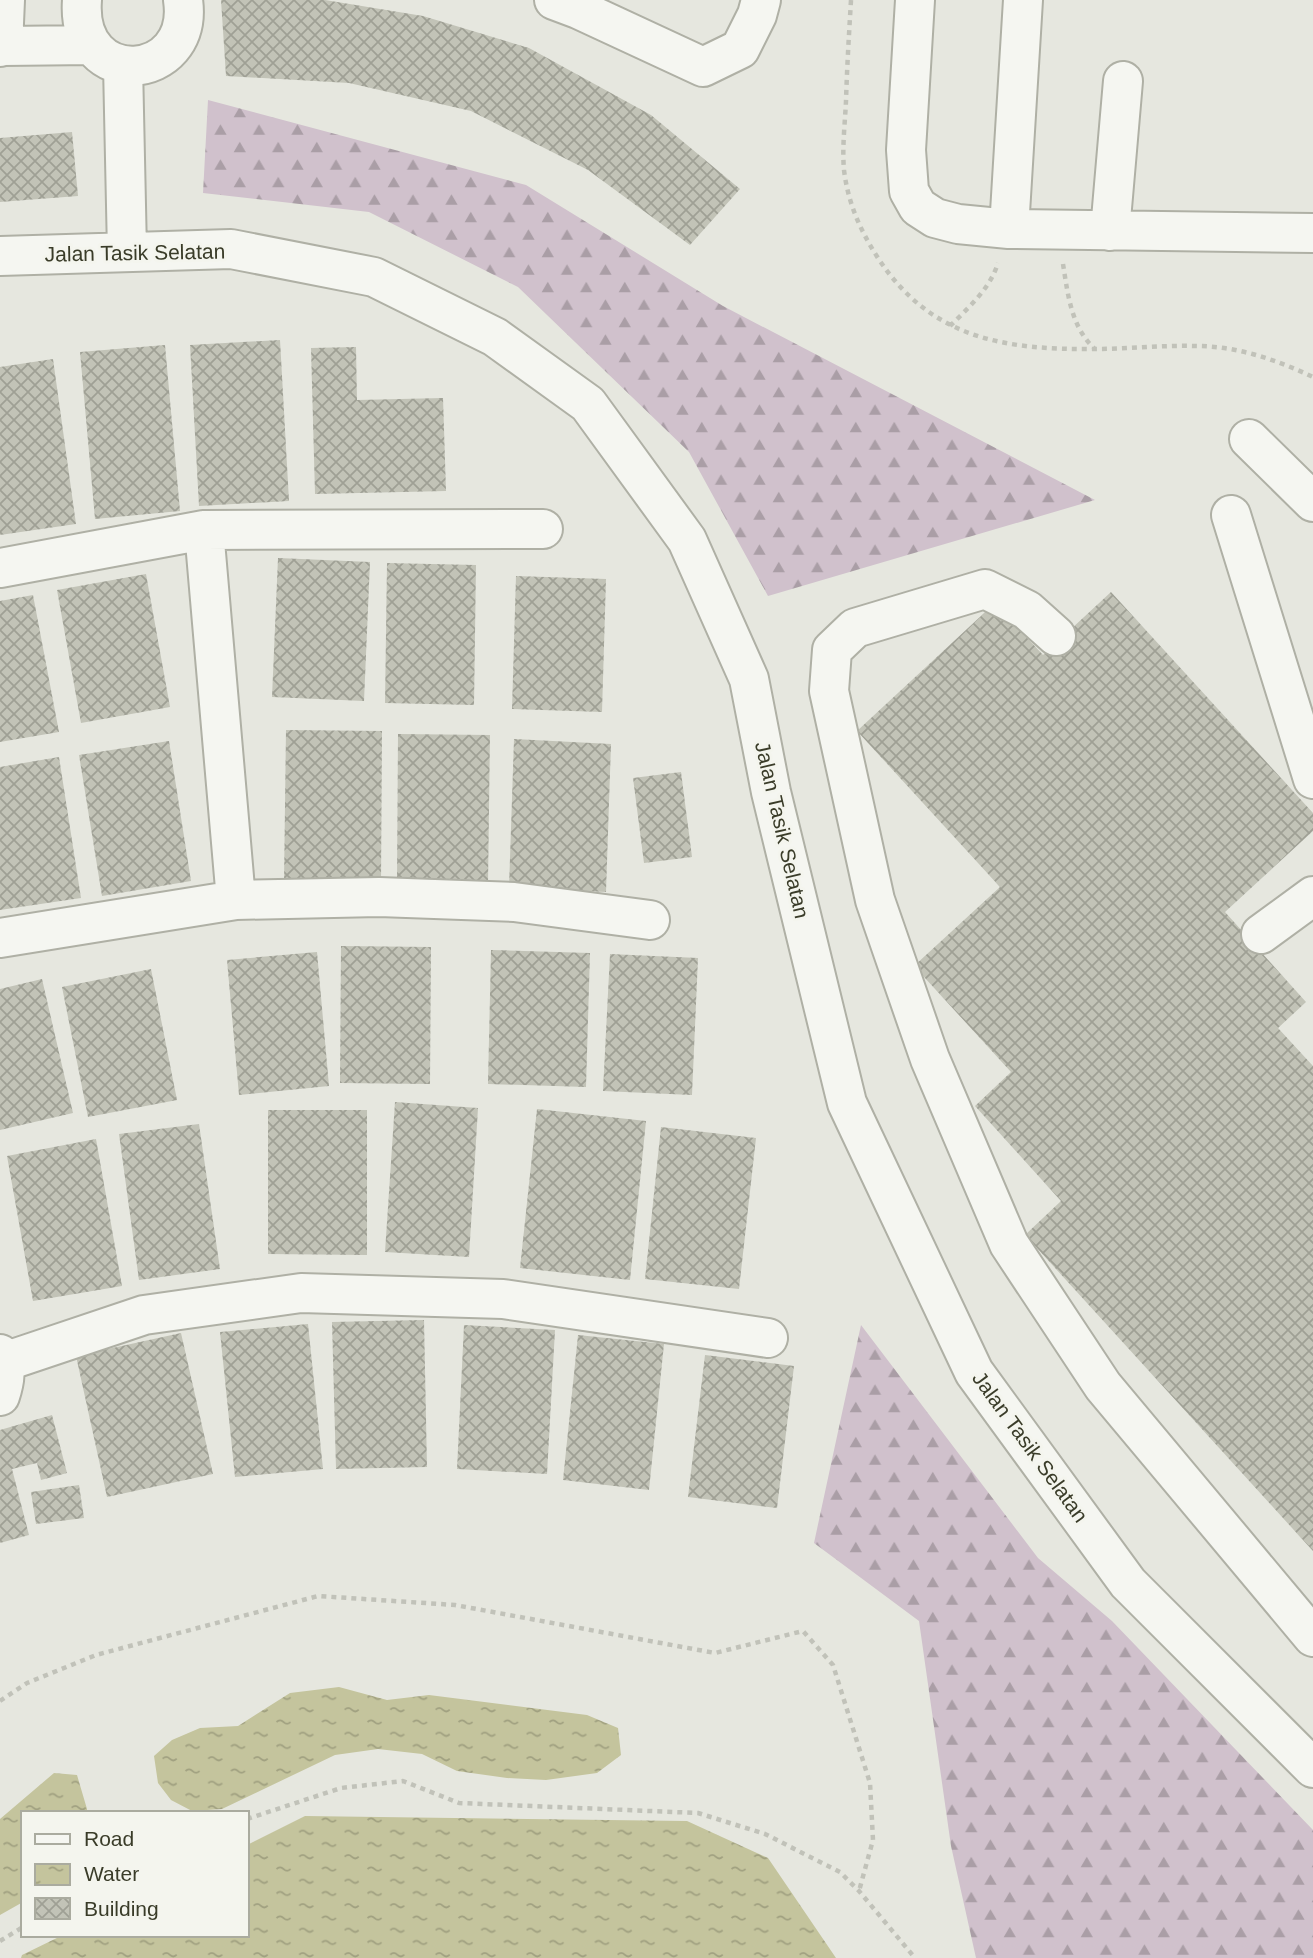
<svg xmlns="http://www.w3.org/2000/svg" width="1313" height="1958" font-family="Arial,sans-serif">
<style>
.forest{fill:url(#forest-firs)}
.water{fill:url(#water-ripples)}
.building{fill:url(#building-cross-hatch)}
.lines{fill:none;stroke-linecap:round;stroke-linejoin:round}
.minor-casing{stroke:#afb0a5;stroke-width:42}
.path{stroke:#c1c2b9;stroke-width:4.5;stroke-dasharray:5 5;stroke-linecap:butt}
.minor{stroke:#f5f6f1;stroke-width:38}
.labels{text-anchor:middle;stroke-width:6;stroke-linejoin:round;paint-order:stroke}
.street-label{font-size:21px;fill:#3a3c29;stroke:#f4f5ee}
</style>
<defs>
<pattern id="forest-firs" width="22" height="20" patternUnits="userSpaceOnUse" patternTransform="scale(1.75)"><rect width="22" height="20" fill="#d0c1cc"/><path d="M5 1l3.5 6h-7zM16 11l3.5 6h-7z" fill="#aa9ea6"/></pattern>
<pattern id="water-ripples" width="26" height="14" patternUnits="userSpaceOnUse" patternTransform="scale(1.75)"><rect width="26" height="14" fill="#c4c49d"/><path d="M2 4q2-2 4 0t4 0M15 11q2-2 4 0t4 0" fill="none" stroke="#a0a080"/></pattern>
<pattern id="building-cross-hatch" width="8" height="8" patternUnits="userSpaceOnUse" patternTransform="scale(1.75)"><rect width="8" height="8" fill="#c2c3b7"/><path d="M0 0l8 8M0 8l8-8" fill="none" stroke="#9fa095"/></pattern>
</defs>
<rect width="100%" height="100%" fill="#e6e7df"/>
<!-- forest -->
<path class="forest" d="M208,100L526,185L723,306L1095,500L768,596L689,452L518,287L369,212L203,193Z
M861,1325L1038,1558L1112,1621L1313,1830V1958H976L951,1846L919,1621L814,1543Z"/>
<!-- water -->
<path class="water" d="M339,1687L387,1700L429,1695L587,1715L618,1728L621,1755L597,1773L546,1780L507,1778L457,1771L422,1754L378,1749L335,1755L222,1809L192,1811L171,1800L158,1783L154,1756L172,1740L200,1728L238,1726L290,1693Z
M54,1773L77,1775L87,1809V1813H23V1902L0,1915V1819Z
M305,1816L687,1821L768,1858L836,1958H21L22,1955L63,1935H247V1845Z"/>
<!-- building -->
<path class="building" d="M221,0H325L423,16L529,48L651,115L740,189L690,245L588,170L471,111L349,83L226,76Z
M72,132L78,196L0,202V138Z
M280,340L289,501L199,506L190,345Z
M165,345L180,511L95,519L80,352Z
M356,347L357,400L443,398L446,491L315,494L311,348Z
M53,359L76,524L0,535V367Z
M278,558L370,562L364,701L272,697Z
M387,563L476,565L474,705L385,703Z
M146,574L170,707L81,723L57,590Z
M516,576L606,579L602,712L512,709Z
M1111,592L1313,813V831L1225,912L1306,1002L1278,1028L1313,1066V1551L1025,1235L1061,1201L975,1106L1011,1072L914,966L1000,887L857,731L995,603L1043,655Z
M33,595L59,732L0,742V601Z
M286,730L382,731L381,883L284,882Z
M398,734L490,735L488,884L397,883Z
M514,739L611,744L606,892L509,888Z
M169,741L191,881L102,896L79,755Z
M59,757L81,898L0,910V767Z
M681,772L692,857L644,863L633,778Z
M341,946L431,947L430,1084L340,1083Z
M491,950L590,953L586,1087L488,1084Z
M317,952L329,1086L239,1095L227,960Z
M610,954L698,958L692,1095L603,1091Z
M151,969L177,1100L88,1117L62,987Z
M42,979L73,1113L0,1130V989Z
M395,1102L478,1108L469,1257L385,1252Z
M537,1109L646,1121L630,1280L520,1268Z
M268,1110H367V1255L268,1254Z
M199,1124L220,1269L139,1280L119,1134Z
M661,1127L756,1138L739,1289L645,1279Z
M96,1139L122,1286L33,1301L7,1156Z
M424,1320L427,1467L336,1469L332,1322Z
M308,1324L323,1469L235,1477L220,1332Z
M464,1325L555,1330L547,1474L457,1469Z
M181,1333L213,1474L107,1497L76,1356Z
M578,1335L664,1344L649,1490L563,1480Z
M705,1355L794,1366L777,1508L688,1497Z
M52,1415L67,1473L41,1480L37,1463L12,1469L29,1535L0,1543V1430Z
M79,1485L84,1518L36,1524L31,1492Z"/>
<g class="lines">
<defs>
<path id="minor" d="M82,0C75,92 195,83 183,0
M554,0L578,9L703,67L740,49L757,15L761,0
M915,0L906,150L909,191L918,207L935,218L958,224L1009,229L1313,233
M3,46L92,45
M0,47L3,46L5,0
M123,65L127,252
M1009,229L1023,0
M1110,231L1123,81
M0,256L231,249L374,277L495,337L588,404L687,540L749,679L771,792L847,1103L974,1372L1128,1583L1313,1768
M1249,439L1313,502
M1231,515L1313,779
M204,530L236,900
M0,568L204,530L543,529
M1056,636L1027,610L985,589L855,628L832,650L829,691L875,900L930,1059L1009,1244L1103,1386L1313,1637
M1261,934L1313,896
M0,938L236,900L379,897L514,902L650,920
M0,1354C7,1369 5,1381 0,1396
M4,1362L144,1315L301,1293L503,1299L768,1338"/>
</defs>
<!-- minor casing -->
<use href="#minor" class="minor-casing"/>
<!-- path -->
<path class="path" d="M851,0C849,34 847,67 846,101C845,123 842,147 844,170C848,203 860,230 878,258C931,339 1005,350 1095,349C1129,349 1163,345 1196,346C1237,346 1277,360 1313,377
M1063,264C1068,295 1071,327 1095,349
M950,326C968,308 990,289 998,263
M0,1701L27,1683L96,1655L318,1596L455,1605L715,1653L803,1631L833,1665L870,1783L873,1840L859,1891
M247,1819L341,1788L403,1781L459,1803L698,1813L765,1834L840,1872L859,1891L915,1958
M0,1941L23,1927"/>
<!-- minor -->
<use href="#minor" class="minor"/>
</g>
<g class="labels">
<!-- street labels -->
<g class="street-label">
<text transform="translate(135 253) rotate(-1)" y="7">Jalan Tasik Selatan</text>
<text transform="translate(782 830) rotate(77)" y="7">Jalan Tasik Selatan</text>
<text transform="translate(1030 1447) rotate(54)" y="7">Jalan Tasik Selatan</text>
</g>
</g>
<!-- legend -->
<rect x="21" y="1811" width="228" height="126" fill="#f4f5ee" stroke="#aaab9f" stroke-width="2"/>
<rect x="35" y="1834" width="35" height="10" fill="#f5f6f1" stroke="#aaab9f" stroke-width="2"/>
<text x="84" y="1846" font-size="21" fill="#3a3c29">Road</text>
<rect x="35" y="1864" width="35" height="21" fill="url(#water-ripples)" stroke="#aaab9f" stroke-width="2"/>
<text x="84" y="1881" font-size="21" fill="#3a3c29">Water</text>
<rect x="35" y="1898" width="35" height="21" fill="url(#building-cross-hatch)" stroke="#aaab9f" stroke-width="2"/>
<text x="84" y="1916" font-size="21" fill="#3a3c29">Building</text>
</svg>
